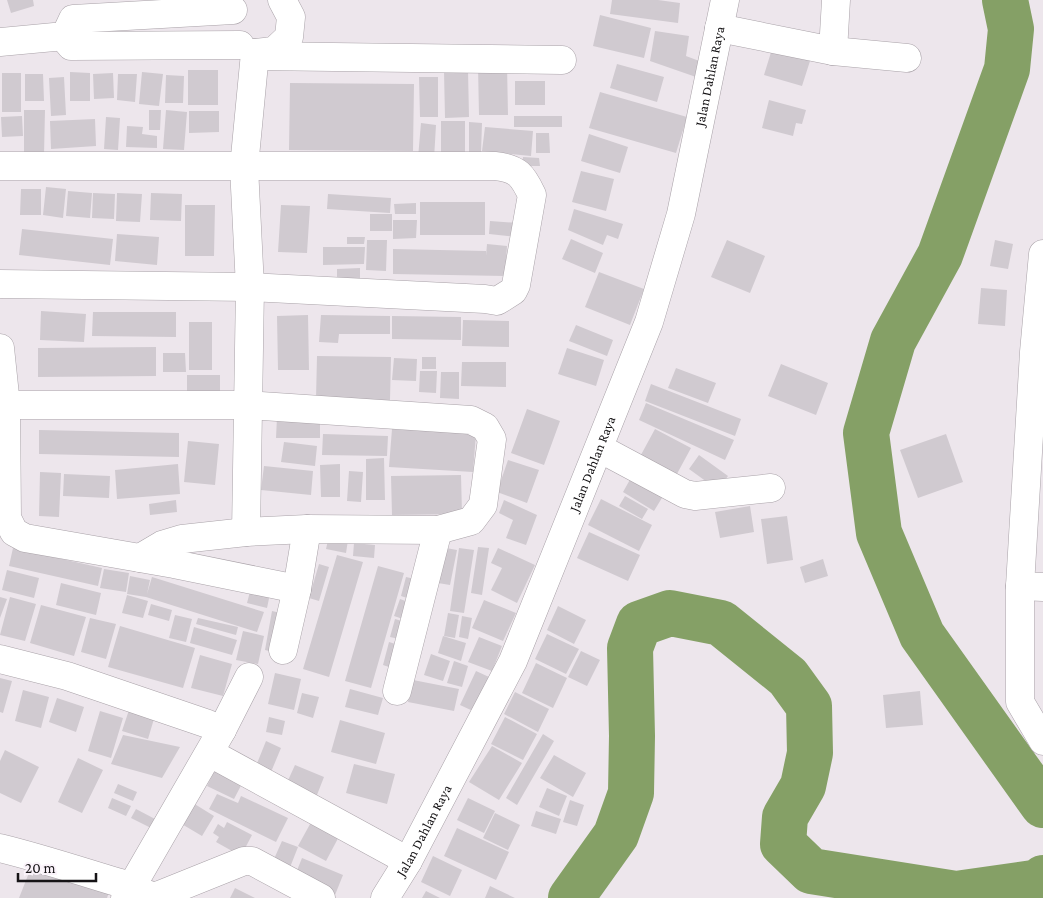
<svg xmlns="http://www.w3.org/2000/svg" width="1043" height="898" font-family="'Crimson Pro',serif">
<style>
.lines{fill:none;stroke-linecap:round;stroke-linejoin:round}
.river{stroke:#85a066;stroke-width:46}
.building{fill:#d0cad0}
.street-casing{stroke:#a9a2a8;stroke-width:29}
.street{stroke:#fff;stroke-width:28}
.labels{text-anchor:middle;stroke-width:5;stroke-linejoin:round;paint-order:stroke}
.street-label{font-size:14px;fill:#161416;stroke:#faf3fa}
</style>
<rect width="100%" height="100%" fill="#ede6ec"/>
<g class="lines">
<!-- river -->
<path class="river" d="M1005,0L1011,29L1007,69L940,255L893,341L866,433L879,533L922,635L1043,805
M571,898L616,835L631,793L632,736L630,648L639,624L670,613L721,623L788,677L809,706L810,753L803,786L785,817L783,844L811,871L956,894L1040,882L1043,878"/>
</g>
<!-- building -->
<path class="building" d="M7,0H33L34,6L11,13Z
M612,0H658L680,3L678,23L610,14Z
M600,15L651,28L644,58L593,46Z
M655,31L689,36L686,56L702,62L696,77L650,61Z
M772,49L810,61L802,86L764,75Z
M617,64L664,77L657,102L610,88Z
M507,65L508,115H479L478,66Z
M188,70H218V105H188Z
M468,70L469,117L445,118L444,71Z
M70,72L90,73V101H70Z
M142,72L163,74L159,106L139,104Z
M2,73H21V112H2Z
M113,73L114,98L94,99L93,74Z
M25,74H43L44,101H25Z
M118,74H137L135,102L117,100Z
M166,75L184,76L183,103H165Z
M64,77L66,115L51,116L49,78Z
M419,77H438V117H420Z
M515,81H545V105H515Z
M290,83L414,84L413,151L289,150Z
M600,92L687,117L676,153L589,128Z
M769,100L806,110L802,124L796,123L793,136L762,128Z
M24,110H45L44,155L24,154Z
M149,110H161L160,130H149Z
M166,110L187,112L184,150L163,149Z
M189,111H219V132L189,133Z
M22,116L23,136L2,137L1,117Z
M514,116H562V127H514Z
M106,117L120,118L118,150L104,149Z
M95,119L96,146L51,149L50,121Z
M441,121H465V162H441Z
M469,122L482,123L481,153H469Z
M421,123L436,125L434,159L418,158Z
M127,126L143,127L142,134L157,136V148L126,147Z
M485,127L533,131L531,156L482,151Z
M536,133H549L550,153H536Z
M589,134L628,147L620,173L581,161Z
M523,157L539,158L540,166H522Z
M581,171L614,179L606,211L572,202Z
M46,187L66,189L63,218L43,215Z
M21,189H41V215H20Z
M68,191L92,193L90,218L66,216Z
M93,193L115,194L114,219L92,218Z
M117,193L142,194L140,222L116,221Z
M151,193L182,194L181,221L150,220Z
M328,194L391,198L390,213L327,209Z
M420,202H485V235H420Z
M416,203V214H395L394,204Z
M185,205H215L214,256H185Z
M281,205L310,206L307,253L278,252Z
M574,209L623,224L618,239L607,235L603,245L568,230Z
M370,214H392V231H370Z
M393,220H417L416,238L393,239Z
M490,221L518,223L517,237L489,234Z
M22,229L113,239L110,265L19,255Z
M117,234L159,237L157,265L115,261Z
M347,237H365L364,244H347Z
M571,239L603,253L595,273L562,259Z
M367,240H387L386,271L366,270Z
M727,240L765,256L750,293L711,277Z
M995,240L1013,244L1008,269L990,266Z
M487,244L507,246L505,276L393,274V249L486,251V256Z
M323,247H365L364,264L323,265Z
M360,268V282H337V269Z
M599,272L644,289L630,325L585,307Z
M981,288L1007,290L1005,326L978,324Z
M41,311L86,314L84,342L40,340Z
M93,312H176V337L92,336Z
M308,315L309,370H278L277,316Z
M321,315L390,316V334H339L338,343L319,342Z
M392,316L461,317V340L392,339Z
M463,320L509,321V347L462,346Z
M189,322H212V370H189Z
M576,325L613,340L607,356L569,341Z
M156,347V376L38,377V348Z
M567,348L604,360L596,386L558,374Z
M163,353H185L186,372H163Z
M317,356L391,357L390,400L316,399Z
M422,357H436V369H422Z
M394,358L417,359L416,381L392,380Z
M462,362H506V387L461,386Z
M781,364L828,383L816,415L768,396Z
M676,368L716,383L708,403L668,388Z
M420,371H437L436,393L419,392Z
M441,372H459V399L440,398Z
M187,375H220V397H187Z
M651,384L741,419L735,436L645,401Z
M646,403L734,440L725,460L639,420Z
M527,409L560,421L544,465L511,453Z
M277,417L320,418V438H276Z
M392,429L476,434L473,472L389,467Z
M655,429L691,448L672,483L636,464Z
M39,430L179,433V457L39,454Z
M323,434L388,436L387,456L322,455Z
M946,434L963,482L918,498L900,450Z
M188,441L219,444L215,485L184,482Z
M284,442L317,446L315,466L281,462Z
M699,455L728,476L718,490L689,469Z
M384,458L385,500H366V459Z
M508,460L539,470L527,503L497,492Z
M178,464L180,494L117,499L115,470Z
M340,464V497H321L320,465Z
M264,466L313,471L311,495L261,490Z
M636,469L668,488L654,511L623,492Z
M349,471L363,472L361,502L347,501Z
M40,472L61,473L59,517L39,516Z
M64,474L110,476L109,498L63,496Z
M461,475L462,514L392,515L391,476Z
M625,496L648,509L642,519L619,506Z
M601,499L652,525L639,551L588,525Z
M176,500L177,512L150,515L149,504Z
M504,500L537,515L526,545L506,538L513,520L499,513Z
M750,506L754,532L720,538L715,512Z
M787,516L793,560L767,564L761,519Z
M589,532L640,555L628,581L577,558Z
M329,536L348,540L346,553L326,549Z
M354,543L375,545L374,558L353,556Z
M478,547L489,548L482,595L471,593Z
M13,548L102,568L98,586L9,566Z
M446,548L457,550L450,585L438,583Z
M459,548L474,550L464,613L450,611Z
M498,548L535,565L517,603L491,590L502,568L491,563Z
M337,555L363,562L329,677L303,669Z
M823,559L828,576L805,583L800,567Z
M319,564L329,567L319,601L309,598Z
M378,566L404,573L371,688L345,681Z
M104,569L129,573L126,592L100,588Z
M7,570L39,578L34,598L2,590Z
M130,576L150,580L147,594L152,577L264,612L257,632L146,597L127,594Z
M406,577L419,580L413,600L401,596Z
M61,583L101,593L96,615L56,605Z
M252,584L271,589L267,608L247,603Z
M127,595L148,601L143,618L122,613Z
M0,597L7,599L0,618Z
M10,597L36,604L25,641L0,635Z
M400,599L411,603L406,620L394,616Z
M484,600L516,613L503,641L472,628Z
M151,604L172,610L169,621L148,615Z
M41,605L86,617L74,656L30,643Z
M558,606L586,620L574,644L547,630Z
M272,611L285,614L277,653L265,650Z
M448,613L459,615L455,638L444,636Z
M175,615L192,619L186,642L169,638Z
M462,616L472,618L468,639L459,637Z
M90,618L116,624L106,659L81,652Z
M198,618L238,627L236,635L196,624Z
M395,619L409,623L404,640L390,637Z
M120,626L195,648L183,688L108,667Z
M194,627L237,640L232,655L190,643Z
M243,631L264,636L258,664L236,660Z
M547,634L579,649L566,674L535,659Z
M443,636L466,643L461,661L438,653Z
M479,637L502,646L492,671L468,662Z
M389,642L402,646L395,669L383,665Z
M581,651L600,660L587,686L568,677Z
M431,654L450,661L443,681L424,675Z
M200,655L232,664L223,696L191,688Z
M454,661L468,666L462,687L447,683Z
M536,663L567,678L553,708L522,693Z
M476,671L489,677L473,711L460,705Z
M275,673L301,679L294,710L268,704Z
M0,678L12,681L3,713L0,712Z
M413,680L459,689L454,711L408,702Z
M350,689L383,698L378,715L345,707Z
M23,690L49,697L41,728L15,721Z
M920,691L923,725L886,728L883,695Z
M515,692L549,709L538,732L504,714Z
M302,693L319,697L313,718L297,713Z
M57,698L84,707L76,732L49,722Z
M131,704L156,712L148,739L122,731Z
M100,711L123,718L111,758L88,751Z
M269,717L285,721L282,735L266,732Z
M505,717L537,734L523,760L491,744Z
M340,720L385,733L376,764L331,752Z
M543,734L554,741L517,805L506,798Z
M123,735L180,747L162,778L111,764Z
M266,741L281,748L271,772L256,766Z
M492,746L522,763L499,800L469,782Z
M5,750L39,767L21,803L0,793V761Z
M554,755L586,773L573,797L540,778Z
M78,758L103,770L82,813L58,802Z
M219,762L246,776L234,799L207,786Z
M354,764L395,774L387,804L346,793Z
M295,765L324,777L315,800L285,787Z
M118,784L137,792L133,801L114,793Z
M547,788L567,796L559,816L539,807Z
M217,794L238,803L241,796L288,818L276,842L209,809Z
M112,798L131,806L126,816L108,808Z
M468,798L495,811L484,833L457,820Z
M570,800L584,805L577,826L563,822Z
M193,803L214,816L202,836L180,823Z
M136,809L155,819L151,828L131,818Z
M536,811L561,819L556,834L531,826Z
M495,813L520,825L508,850L483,838Z
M315,815L343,829L326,861L298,846Z
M227,822L252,835L241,856L216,842L219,837L213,833L218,824L224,828Z
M457,828L509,852L496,880L444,856Z
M282,841L298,847L287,875L270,868Z
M433,856L462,870L450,896L421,882Z
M302,858L343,875L335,895L294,878Z
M34,860L110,889L107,898H19Z
M490,886L515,898H485Z
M235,888L255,898H230Z
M426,891L440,898H422Z"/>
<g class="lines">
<defs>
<g id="street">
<path d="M719,28L833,51L907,58"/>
<path d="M65,36L66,40L71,46L240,45"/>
<path d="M0,42L65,36L73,19L233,10"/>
<path d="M833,51L836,0"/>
<path d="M255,53L274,51L289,37L291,17L282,0"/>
<path d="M255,56L562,60"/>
<path d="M0,166H495C518,168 523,176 532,195L516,285L513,291L497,301L485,299L250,287L0,284"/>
<path d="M1043,254L1034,352L1020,586V702L1043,741"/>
<path d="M0,348L6,405L7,518L14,532L25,538L174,564L297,589"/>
<path d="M6,405H247L471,420L485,427L492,439L483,505L471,521L438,530L307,529L246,532L182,539L162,545L140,558"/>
<path d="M599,448L685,494L695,496L771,488"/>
<path d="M246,532L250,287L244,167L255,53"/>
<path d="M1020,586L1043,587"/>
<path d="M283,650L297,589L307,529"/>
<path d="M0,659L67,676L208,724L222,730L125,898"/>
<path d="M397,691L438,530"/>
<path d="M222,730L249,677"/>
<path d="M210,753L408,861"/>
<path d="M0,848C41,858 80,871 120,883C133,887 143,896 157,896L244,861H252L321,898"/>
<path id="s1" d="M385,898L408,861L513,661L649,322L681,214L725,0"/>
</g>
</defs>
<!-- street casing -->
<use href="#street" class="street-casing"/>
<!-- street -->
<use href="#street" class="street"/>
</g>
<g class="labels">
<!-- street labels -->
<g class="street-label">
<text dy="5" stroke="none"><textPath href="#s1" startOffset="888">Jalan Dahlan Raya</textPath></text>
<text dy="5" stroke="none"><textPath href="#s1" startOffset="482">Jalan Dahlan Raya</textPath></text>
<text dy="5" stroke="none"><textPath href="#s1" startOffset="78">Jalan Dahlan Raya</textPath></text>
</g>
</g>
<!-- scale -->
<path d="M18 873v8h78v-8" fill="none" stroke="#161416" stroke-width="2.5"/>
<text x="25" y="873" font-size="15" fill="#161416" stroke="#faf3fa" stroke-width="4" paint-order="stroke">20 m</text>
</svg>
